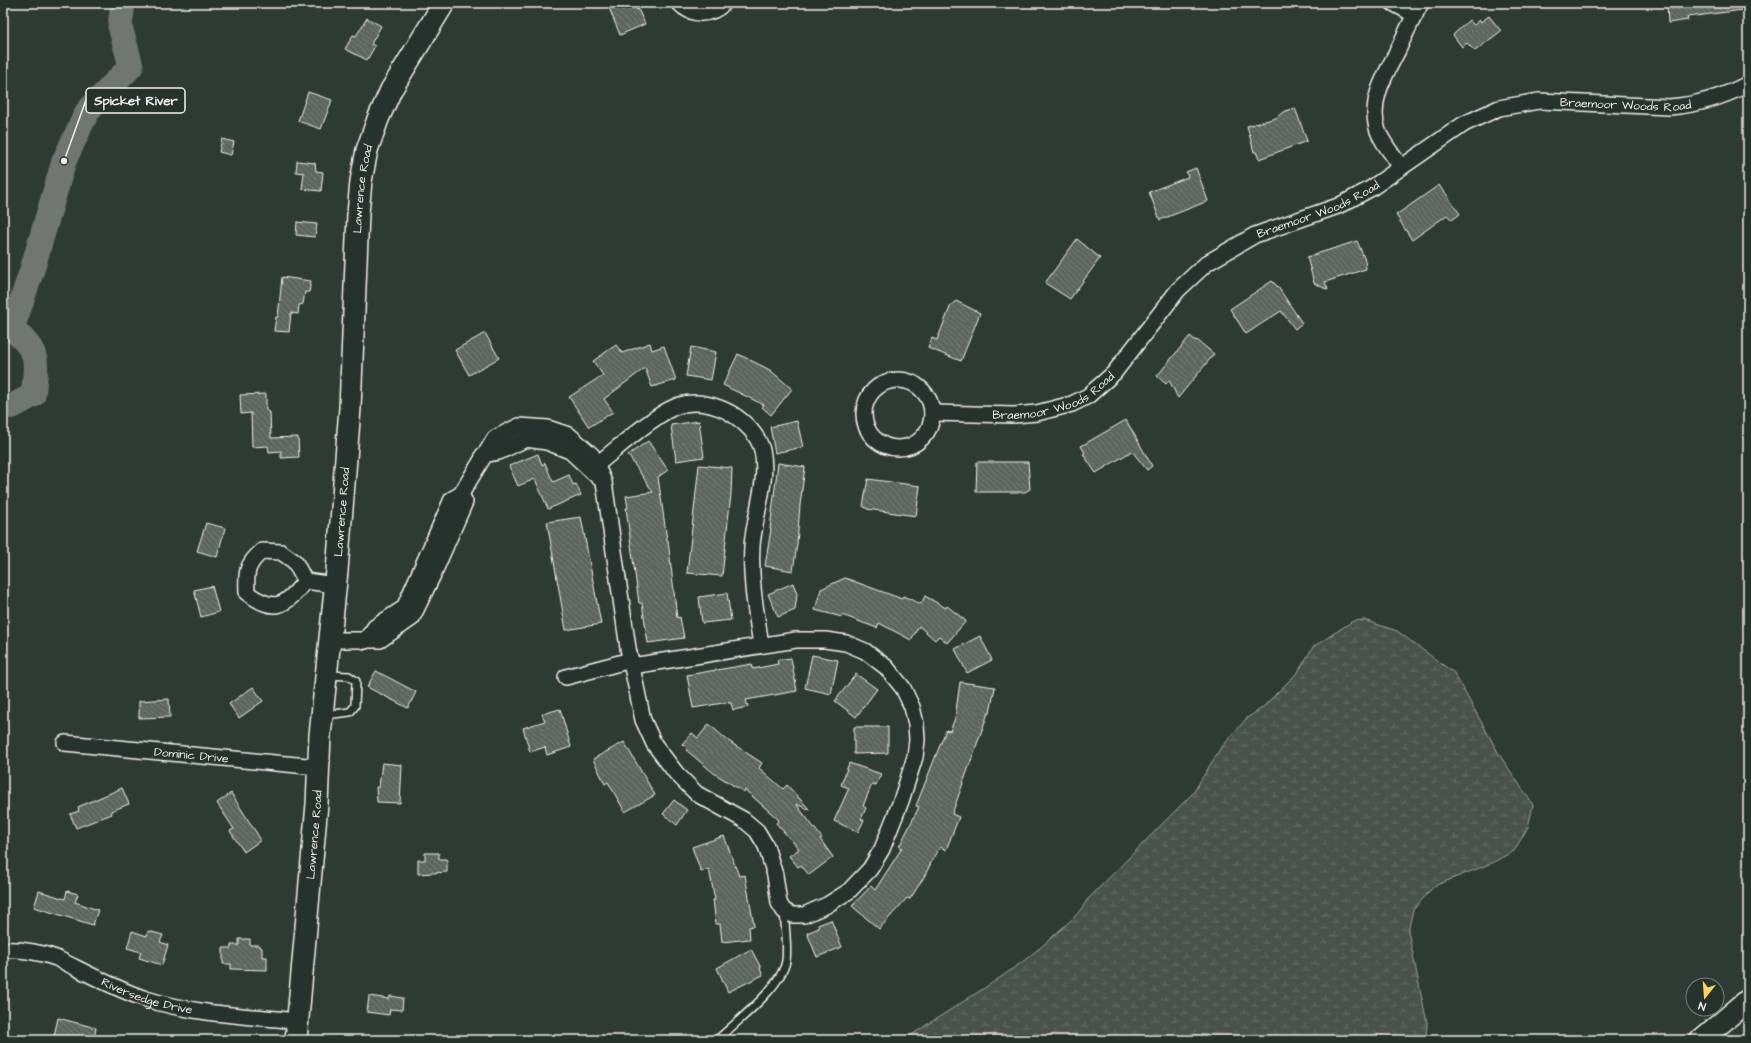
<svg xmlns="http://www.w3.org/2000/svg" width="1751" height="1043" font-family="'Architects Daughter',sans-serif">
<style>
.wetland{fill:url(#wetland-marsh);stroke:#9ea29a}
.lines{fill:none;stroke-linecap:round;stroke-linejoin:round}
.river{stroke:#6f7770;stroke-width:25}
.building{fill:url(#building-back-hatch);stroke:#f4f1e8}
.lane-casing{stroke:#f4f1e8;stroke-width:10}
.street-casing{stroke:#f4f1e8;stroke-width:18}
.secondary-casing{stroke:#f4f1e8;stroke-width:24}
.lane{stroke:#26332d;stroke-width:7}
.street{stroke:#26332d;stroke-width:15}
.secondary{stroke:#26332d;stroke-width:21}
.labels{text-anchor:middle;stroke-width:4;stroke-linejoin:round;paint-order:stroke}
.street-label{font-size:12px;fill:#f4f1e8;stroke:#26332d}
.leader{fill:none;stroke:#f4f1e8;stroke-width:1.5}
.callout-dot{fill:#f4f1e8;stroke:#26332d;stroke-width:1.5}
.callout{fill:#26332d;stroke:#f4f1e8;stroke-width:1.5}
.callout-label{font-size:13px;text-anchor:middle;font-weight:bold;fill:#f4f1e8}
</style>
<defs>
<pattern id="wetland-marsh" width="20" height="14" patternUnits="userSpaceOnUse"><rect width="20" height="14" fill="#48524c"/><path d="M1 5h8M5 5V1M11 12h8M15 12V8" fill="none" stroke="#636b66"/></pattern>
<pattern id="building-back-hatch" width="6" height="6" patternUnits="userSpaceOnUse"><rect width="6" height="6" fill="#5c655e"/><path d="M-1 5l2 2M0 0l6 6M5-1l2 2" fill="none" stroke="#747c75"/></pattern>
</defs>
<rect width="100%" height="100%" fill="#2e3b34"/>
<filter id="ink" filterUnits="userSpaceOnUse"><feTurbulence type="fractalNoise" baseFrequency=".025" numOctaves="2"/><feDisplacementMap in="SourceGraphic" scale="8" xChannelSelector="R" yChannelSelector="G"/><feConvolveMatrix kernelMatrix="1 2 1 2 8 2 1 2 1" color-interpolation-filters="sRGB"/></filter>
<g filter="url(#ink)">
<!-- wetland -->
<path class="wetland" d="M1364,620L1397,631L1454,673L1499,754L1533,805L1528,827L1514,851L1492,863L1434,886L1413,910L1408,931L1427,1023L1426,1040H904C956,1004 1013,975 1059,931C1070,921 1080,913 1087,900L1193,793L1220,749L1247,718L1262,708L1298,672L1313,647L1353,621Z"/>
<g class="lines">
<!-- river -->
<path class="river" d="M3,407L13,406L33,395C37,360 40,352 12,329L32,270L64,161L87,112L131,66L120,26L123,3"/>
</g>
<!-- building -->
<path class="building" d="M607,3H634L637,10L638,9L645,24L620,35Z
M1681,3H1742L1743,10L1687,17L1688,20L1668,23L1667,4Z
M1489,16L1501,31L1475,51L1467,43L1462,47L1453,35L1469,20L1474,25L1480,20L1481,22Z
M367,18L381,26L371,44L375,46L367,60L345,49L353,35L356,36Z
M308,92L332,100L321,129L298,121Z
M1295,108L1307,141L1259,159L1256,152H1254L1247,126L1276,118L1283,112Z
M222,139L234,142L231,155L219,152Z
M297,161L315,163L316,171L323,172L321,191L302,189L304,173L296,172Z
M1196,168L1208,201L1160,220L1149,192L1188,177L1186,172Z
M1439,185L1443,191H1444L1460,214L1452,220L1447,215L1412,240L1396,215Z
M297,222L317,224L315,237L296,235Z
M1077,239L1100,258L1070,299L1045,283Z
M1357,241L1365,260L1366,269L1325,282L1328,290L1314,283L1307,257Z
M282,277L311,281L309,292H305L303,304L299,305L298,314L291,313L289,332L274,331L276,317H278Z
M1272,281L1278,287L1302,323L1295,329L1281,311L1246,334L1230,309Z
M956,301L980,313L961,361L928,348L932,338L937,340L951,305Z
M485,333L499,358L469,375L455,350Z
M1190,336L1196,341L1197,340L1214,354L1178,398L1169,380L1166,384L1157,376Z
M650,343L652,350L664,346L676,380L652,387L645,368L604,399L613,412L589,427L569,397L603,375L593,361L616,345L622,353Z
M691,347L716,352L711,380L686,376Z
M738,354L770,370L792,389L771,415L762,407L764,405L723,385Z
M266,394V410L268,412H270L271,438L298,437L299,457L281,458V451L269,452L268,446L252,447L251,413L241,414L240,395Z
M1126,420L1152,466L1147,470L1132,451L1096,473L1083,454L1085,453L1081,446Z
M699,421L704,457L676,461L671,425Z
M797,421L803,447L775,453L770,427Z
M648,441L668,470L658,477L667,540H668L677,618L680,617L684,638L648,643L642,603H639L626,508H628L626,496L653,492L628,455Z
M538,454L542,465L545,463L553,482L569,475L573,485L576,484L581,495L548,509L535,479L518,486L509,466Z
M977,462H1028L1030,489L1025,492H976Z
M778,463L805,467L800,505L797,544L793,571L765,566L771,529H770Z
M699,465L732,468L731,494L722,576L687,573Z
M868,479L920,486L916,516L867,509L863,506Z
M581,517L601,624L566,630L547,522Z
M206,523L225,528L217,557L197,551Z
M845,578L902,599L903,596L921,604L925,596L946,608L947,606L966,621L947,643L939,636L935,640L919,626L911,640L879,623L877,628L842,615V617L815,610L821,589Z
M793,583L797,594L795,610L778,617L768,594Z
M212,586L219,612L201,617L194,590Z
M727,593L731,620L702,623L699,597Z
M980,636L992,660L967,673L955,649Z
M812,655L838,660L831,694L805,688Z
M791,658L797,691L746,700L748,707L733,710L731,703H728L729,702L693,708L687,675L752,664L753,669L778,664L777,660Z
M376,671L416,692L408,708L367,687Z
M856,674L877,689L856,717L835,701Z
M960,682L995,687L990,713H988L952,814L959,817L946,850L940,847L937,851L924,877L910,899L907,898L879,929L852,906L871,886L875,890L902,848L899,847L919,807L916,806L946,730L950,731L955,718Z
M253,687L263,701L239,718L229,704Z
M169,699L170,717L139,718V701Z
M560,709L571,747L547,755L545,747L530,752L523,728L545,721L542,714Z
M709,724L727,740L762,763L759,768L783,789L787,785L810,810L796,804L822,838L820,839L833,857L809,875L801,865L798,867L789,856L799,849L776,823L779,820L745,790L744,792L715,774L686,750L687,749L682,744L692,733L698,738Z
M854,727H888V753L854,754Z
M624,742L655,795L625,812L608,782L605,784L593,759Z
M382,763L402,765L400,803L377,802L376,787H379Z
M849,763L881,774L876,785L872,784L863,806L866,808L861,819L864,820L858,832L834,821L849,788L841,785Z
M122,788L129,804L111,811L112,814L76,828L70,814L79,811L78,807Z
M231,793L261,840L244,852L230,831L234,829L217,803Z
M674,800L687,810L677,825L663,814Z
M724,836L739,876L745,875L754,926L749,927L750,939L722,942L720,924H716L713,900H715L709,869L701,872L692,847Z
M425,853H439V859H447V872L418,874V860H425Z
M39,891L65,899L67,891L78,894L75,902L98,910L93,925L34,907Z
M831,920L842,947L817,957L807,933L819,928L818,925Z
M132,931L147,936L148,931L163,935L160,942L168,945L162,965L139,958L141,952L127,948Z
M239,939H250V945H259V947L262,948V957H267V970L231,969V964H223V948H231V945H239Z
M751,949L761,968L760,969L763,975L728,992L717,968Z
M369,996L389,999L390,996L403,998L402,1010L390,1009L389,1015L367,1012Z
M58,1018L96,1028L94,1040H71L54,1036Z"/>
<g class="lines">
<defs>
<path id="lane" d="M325,715L350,712L355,706L356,681L349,676L329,675
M717,1040C736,1022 781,988 786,961C788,949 785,925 784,911"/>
<g id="street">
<path d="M679,3C692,17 711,16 724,3"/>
<path d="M1393,3L1415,15"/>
<path d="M1401,167C1393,155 1383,144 1378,131C1368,102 1385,75 1398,50C1405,34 1413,18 1421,3"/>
<circle cx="898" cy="414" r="34"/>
<path id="s1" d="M932,413L1014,415L1037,413L1072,404L1088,396L1114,373L1178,290L1207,263L1255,235L1338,206L1370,189L1464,124L1499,108L1539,101L1669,107C1698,105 1723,97 1748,84"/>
<path d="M483,455L499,452L526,439L547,442L570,451L599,478"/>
<path d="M596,465C616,450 658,411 680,405C697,400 717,405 732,414C745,422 758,435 762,450C769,480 754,516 752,546C750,580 756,612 761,645"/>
<path d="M305,581L295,562L281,552L262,551C246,565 246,572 247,593C275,613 285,607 305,581L335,585"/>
<path d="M330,640H380L412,618L433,575L465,502L461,494"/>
<path d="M365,641L375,627L404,608L452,499L461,494L495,438L519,426L548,428L569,435L592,455L604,482L628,648L643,720L654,744L676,773L697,794L744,820L757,831L766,846L775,875L779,903L784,911L793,915H804L827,905L849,891L870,869L882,849L901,801L915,757L917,740L916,724L912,707L903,688L886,667L865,651L846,643L825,640H796L632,666"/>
<path d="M566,677L631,660"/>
<path id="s2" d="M65,743L318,767"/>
<path id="s3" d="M3,950C22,949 39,952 56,958C85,972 115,989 146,999C194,1014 247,1016 297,1021"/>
</g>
<g id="secondary">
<path id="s4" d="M296,1040L317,804L320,735L337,571L350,408L358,214L361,181L367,150L378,119L391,90L444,3"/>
<path d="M1701,1040L1748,1000"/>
</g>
</defs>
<!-- lane casing -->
<use href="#lane" class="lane-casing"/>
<!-- street casing -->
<use href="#street" class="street-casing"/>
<!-- secondary casing -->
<use href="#secondary" class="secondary-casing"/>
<!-- lane -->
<use href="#lane" class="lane"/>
<!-- street -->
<use href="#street" class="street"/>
<!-- secondary -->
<use href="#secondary" class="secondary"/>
</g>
</g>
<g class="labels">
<!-- street labels -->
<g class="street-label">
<text dy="4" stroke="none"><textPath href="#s1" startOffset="798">Braemoor Woods Road</textPath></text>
<text dy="4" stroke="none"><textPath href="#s4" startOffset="854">Lawrence Road</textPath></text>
<text dy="4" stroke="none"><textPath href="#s1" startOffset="462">Braemoor Woods Road</textPath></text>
<text dy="4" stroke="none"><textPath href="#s1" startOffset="126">Braemoor Woods Road</textPath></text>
<text dy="4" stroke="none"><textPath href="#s4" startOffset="530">Lawrence Road</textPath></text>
<text dy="4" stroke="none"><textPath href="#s2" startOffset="127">Dominic Drive</textPath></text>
<text dy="4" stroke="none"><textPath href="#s4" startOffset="206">Lawrence Road</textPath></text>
<text dy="4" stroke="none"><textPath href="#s3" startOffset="153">Riversedge Drive</textPath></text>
</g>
</g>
<!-- callouts -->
<path class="leader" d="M64 161L86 100"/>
<circle class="callout-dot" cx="64" cy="161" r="4"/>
<rect class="callout" x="86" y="88" width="99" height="25" rx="4"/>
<g class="callout-label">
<text x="136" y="105">Spicket River</text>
</g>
<!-- margin -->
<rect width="1751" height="1043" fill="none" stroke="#26332d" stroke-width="16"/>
<rect x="8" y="8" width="1735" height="1027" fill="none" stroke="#f4f1e8" stroke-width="1.5" filter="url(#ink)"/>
<!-- north arrow -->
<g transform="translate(1705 997) rotate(197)"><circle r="19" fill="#26332d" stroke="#787f78"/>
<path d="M0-3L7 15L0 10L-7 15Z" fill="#ffd166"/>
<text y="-6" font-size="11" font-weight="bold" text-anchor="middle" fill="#f4f1e8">N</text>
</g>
</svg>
